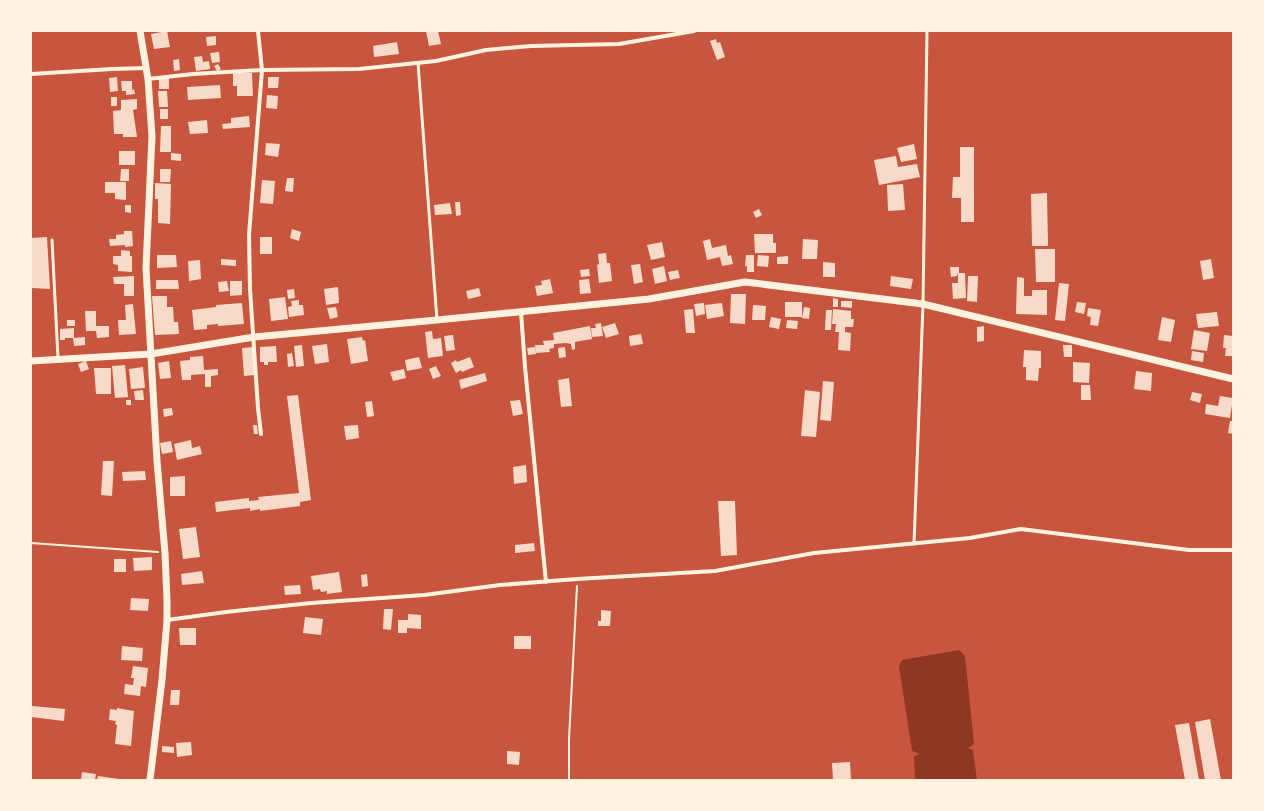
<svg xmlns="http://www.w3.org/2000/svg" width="1264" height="811" font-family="'Varela Round',sans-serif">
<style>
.water{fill:#8f3625}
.building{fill:#f7dbc8}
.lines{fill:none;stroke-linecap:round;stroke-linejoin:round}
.path{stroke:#fff3e0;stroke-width:2}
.service{stroke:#fff3e0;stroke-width:3}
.minor{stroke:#fff3e0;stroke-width:4}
.tertiary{stroke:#fff3e0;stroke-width:7}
</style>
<rect width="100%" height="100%" fill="#c8553d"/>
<!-- water -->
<path class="water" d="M959,650L965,656L974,744L968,748L973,750L977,780H915L914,756L920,754L912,751L899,666L902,660Z"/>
<!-- building -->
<path class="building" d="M167,31L170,47L154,49L151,34Z
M426,31H438L441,44L429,46Z
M216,36V45L207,46L206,37Z
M716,39L717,43L720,42L725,57L717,60L710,41Z
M397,42L399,54L374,57L373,46Z
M219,52L220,62L212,63L210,53Z
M202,56L203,62L209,61L210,69L196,71L194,57Z
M179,59L180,70L174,71L173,60Z
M218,64L221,69L217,71L214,66Z
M233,73H252L253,96H237V86H233Z
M117,77L118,91L110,92L109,78Z
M268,77H279L278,88H268Z
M169,78V89H159V79Z
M121,81H132V90L134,89L135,94L126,95V91H122Z
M220,85L221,98L188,100L187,87Z
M158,91H167L168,107H159Z
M267,95L278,96L277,109L266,108Z
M111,97H117V106H111Z
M137,99V109L133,110L137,137H123V134H114L113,111L121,110V100Z
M160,109H168V119H160Z
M249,116L250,127L223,129L222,124L231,123V118Z
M207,120L208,133L190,134L188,122Z
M161,126H171V152H160Z
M266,143L280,144L278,157L265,155Z
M914,144L917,159L901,162L897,148Z
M960,147H974V222H961V198H952L953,177H960Z
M119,151H135V165H119Z
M171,153L181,154V161L171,160Z
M896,156L898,167L917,164L920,177L879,185L874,160Z
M121,169H129V181H120Z
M160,169H171L170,182H160Z
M287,178H294L293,192L285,191Z
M262,180L275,181L273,204L260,203Z
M105,182H126V200L115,199V193H105Z
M155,183L171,184L170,224L158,223V199H155Z
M903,184L905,210L888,211L887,185Z
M1047,193L1048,246H1032L1031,194Z
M455,202H460L461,215L456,216Z
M450,203L452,214L435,215L434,205Z
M125,205H131V213L125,212Z
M759,209L762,215L756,218L753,212Z
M292,229L301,232L299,241L290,238Z
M124,231H132L133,246L125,247V245L110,246L109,239H116V235L124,234Z
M754,234H773V243H776V253H755Z
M47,237L50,289L31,288V238Z
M260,237H272V254H260Z
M710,239L712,248L726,245L728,256L731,255L733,264L722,266L720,257L707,260L703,241Z
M803,239L818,240L817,259H802Z
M662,242L665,257L651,260L647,245Z
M1035,249H1055V282H1036Z
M121,250L130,251V256H132V272L118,271V265L113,264V256H121Z
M606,253L607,263H610L612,281L599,283L597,265L599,264L598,254Z
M157,255H176L177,267L157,268Z
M746,255H754V272H747V266H745Z
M758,255L769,256L768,267L757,266Z
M788,256V264H777V257Z
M221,259L236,260V266L221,265Z
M1211,259L1214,278L1203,280L1200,261Z
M200,260L201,279L189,281L188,261Z
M823,262L835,263V277H823Z
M640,264L643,282L634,284L631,265Z
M664,266L667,281L655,284L652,269Z
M950,267H959V273H965L966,298L953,299L952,283H958V273L957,276L951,277Z
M589,269L590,276L581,277L580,270Z
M678,270L680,278L670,280L668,272Z
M134,276V296H124V284H114L113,277Z
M891,276L913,279L911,289L890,286Z
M968,276H978L977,302L967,301Z
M1017,277L1024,278V296H1032V290H1047V315L1016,314Z
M550,279L553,293L537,296L535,286L542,285L541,281Z
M589,279L591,293L580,294L579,280Z
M156,280H178L179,289H156Z
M227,281L229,291L219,292L218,282Z
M230,281H242V295L230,296Z
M1059,283L1069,284L1065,321L1055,320Z
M338,287L339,303L326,305L324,289Z
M479,288L481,296L468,299L466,291Z
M294,289L295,298L288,299L287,290Z
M731,294H746L745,324L730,323Z
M152,296H167V307H173L174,322H178L179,334L155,335Z
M285,297L288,319L271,321L269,299Z
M833,298L838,299V307H833Z
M299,300V305H303L304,315L289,317L288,307L292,306L291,301Z
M841,301H852V308L841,307Z
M785,302H802V317H785Z
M1077,302L1086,303L1084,314L1075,312Z
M242,303L244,324L218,326V324L207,325V329L194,330L192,310L216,307V305Z
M704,303L705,314L696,316L694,304Z
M722,303L724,316L707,319L705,305Z
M133,304L136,334L119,335L118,320H126L125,305Z
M753,305L766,306L765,320H752Z
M336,307L338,317L330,319L327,308Z
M804,307L810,308L809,319L802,318Z
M1088,308L1101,310L1098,326L1090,325L1091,317L1087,316Z
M693,309L695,333H686L684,310Z
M833,309L851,311V319H854L853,327H845V332L851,333L850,351L838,350L839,332H835L836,324H832Z
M826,310H832L831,330H825Z
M85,311H96V326H109V337L97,338L96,331H86Z
M1217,312L1219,326L1198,328L1196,314Z
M771,317L781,319L779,329L769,327Z
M1162,317L1175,320L1171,342L1158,340Z
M67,320H75V326H67Z
M787,320L798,321L797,329L786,328Z
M601,323L603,336L592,337L591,328H596L595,324Z
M615,323L619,334L606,338L602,327Z
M590,326L592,339L575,342V349L572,350L571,344L566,343L554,344V348L549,349L550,352L536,353L535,345H544L543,341L554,340L553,333Z
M984,326V341L977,342V327Z
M74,328V338L85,337V345L74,346L73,338H65V340H60V329Z
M1194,330L1210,333L1207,351L1191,349Z
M432,331L433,339L441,338L443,356L428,358L425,332Z
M641,334L643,344L630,346L629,336Z
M453,335L455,350L446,351L444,336Z
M1224,335L1233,336L1232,356H1225L1226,348H1223Z
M362,337L363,341L365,340L368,361L351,364L347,339Z
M327,344L329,362L315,364L312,346Z
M302,345L304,366L296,367L294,346Z
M1063,345H1072V357H1064Z
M276,346L277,362H268V365H264V362H260V347Z
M253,347L255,375L244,376L242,348Z
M535,347L536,354L528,355L527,348Z
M565,347L566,357L559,358L558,348Z
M1024,350L1041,351V368H1039L1038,381L1026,380V367H1023Z
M1192,351L1204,353L1203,362L1191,360Z
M292,353L294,366L288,367L287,354Z
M203,356L204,370L218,369V375L211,376V387H205V374L191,375V380H182L180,361L190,360V357Z
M419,357L422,368L407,371L405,360Z
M470,357L474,367L462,372L461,370L456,373L451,363L456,360L457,362Z
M86,361L89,369L81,372L78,364Z
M169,361L171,378L160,379L158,363Z
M1073,362L1090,363L1089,383L1073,382Z
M125,365L128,397L115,398L112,366Z
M436,366L441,376L433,379L429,369Z
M143,367L145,388L131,389L129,369Z
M94,368H111V394H96Z
M404,369L406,378L393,381L390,372Z
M1136,371L1152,373L1151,391L1134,389Z
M485,373L487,381L461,389L459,380Z
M569,378L572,406L561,407L558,380Z
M823,381L834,382L831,421L820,420Z
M1081,385H1090L1091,400H1081Z
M143,390L144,400H135L134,391Z
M805,390L820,392L816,437L801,436Z
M1192,392L1202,394L1200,403L1190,400Z
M298,395L311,500L300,502V506L260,511V509L250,511V508L216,512L215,502L249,498V501L259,500L258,497L299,493L287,396Z
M1220,396L1233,398L1230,418L1205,414L1206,404L1218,406Z
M126,400H131V405H126Z
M520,400L523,414L513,416L510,401Z
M372,401L374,416L367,417L365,402Z
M172,408L173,415L164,417L163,409Z
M1230,421H1233V434L1228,433Z
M253,425H257L258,434H254Z
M358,425L359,438L346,440L344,426Z
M191,440L192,448L200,446L202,454L177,460L174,444Z
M171,441L173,452L162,454L160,443Z
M103,461H114L112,496L101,495Z
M526,465L527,482L514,484L513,467Z
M145,471L146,480L123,481L122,472Z
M185,476V496H170V477Z
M718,501H735L737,555L721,556Z
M196,527L200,557L183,559L179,529Z
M534,543L535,551L515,553V545Z
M152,557V570L134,571L133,558Z
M114,559H126V572H114Z
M202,571L204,583L182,585L181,574Z
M339,572L342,592L327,594V591L321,592L320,589L313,590L311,576Z
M367,574L368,586L362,587L361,575Z
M300,585L301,594L285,595L284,586Z
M131,598L149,599L148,611L130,610Z
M384,609H393L391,630L383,629Z
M601,610L611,611L610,626H598V621H601Z
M408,614L421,615V629L407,628V633H398V620H408Z
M305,617L323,619L321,635L303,633Z
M179,628H196V645H180Z
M514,636H531V649H514Z
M122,646L143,648L142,661L121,660Z
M133,666L148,668L146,687L141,686L140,696L124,694L125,684L133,685L134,678H131Z
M171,690H180L179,705H170Z
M32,706L65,709L64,721L31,717Z
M117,708L134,711L131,746L115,744L117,725L115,724L116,721L109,720L110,709L117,710Z
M1210,719L1221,780H1205L1195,722Z
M1189,723L1199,780H1185L1175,725Z
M191,742L192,755L177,757L176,743Z
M162,746L174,747V753L162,752Z
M507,751L520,752L519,765L507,764Z
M850,762L851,780H833L832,763Z
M82,772L96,774L95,780H81Z
M98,776L119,779V780H97Z"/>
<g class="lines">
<!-- path -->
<path class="path" d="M31,543L158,552
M569,780V739L577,586"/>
<!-- service -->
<path class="service" d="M418,63L437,320
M52,240L58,358
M914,544L923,304L927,31"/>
<!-- minor -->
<path class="minor" d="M258,31L262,70L249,235L250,289L258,408L261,434
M31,74L112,69L147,68
M148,79L193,74L262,70L359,69L436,61L486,50L531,46L619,44L694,31
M521,312L525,367L546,582
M167,620L226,612L311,603L424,595L500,585L577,579L715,571L814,553L970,538L1021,529L1189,550H1233"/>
<!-- tertiary -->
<path class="tertiary" d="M140,31L148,79L152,136L146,268L157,461L165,553L167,600V620L162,680L150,780
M31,361L151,354L254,337L437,320L649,299L745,282L923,304L1233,379"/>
</g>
<!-- border -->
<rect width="1264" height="811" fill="none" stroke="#fff3e0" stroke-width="64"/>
</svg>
